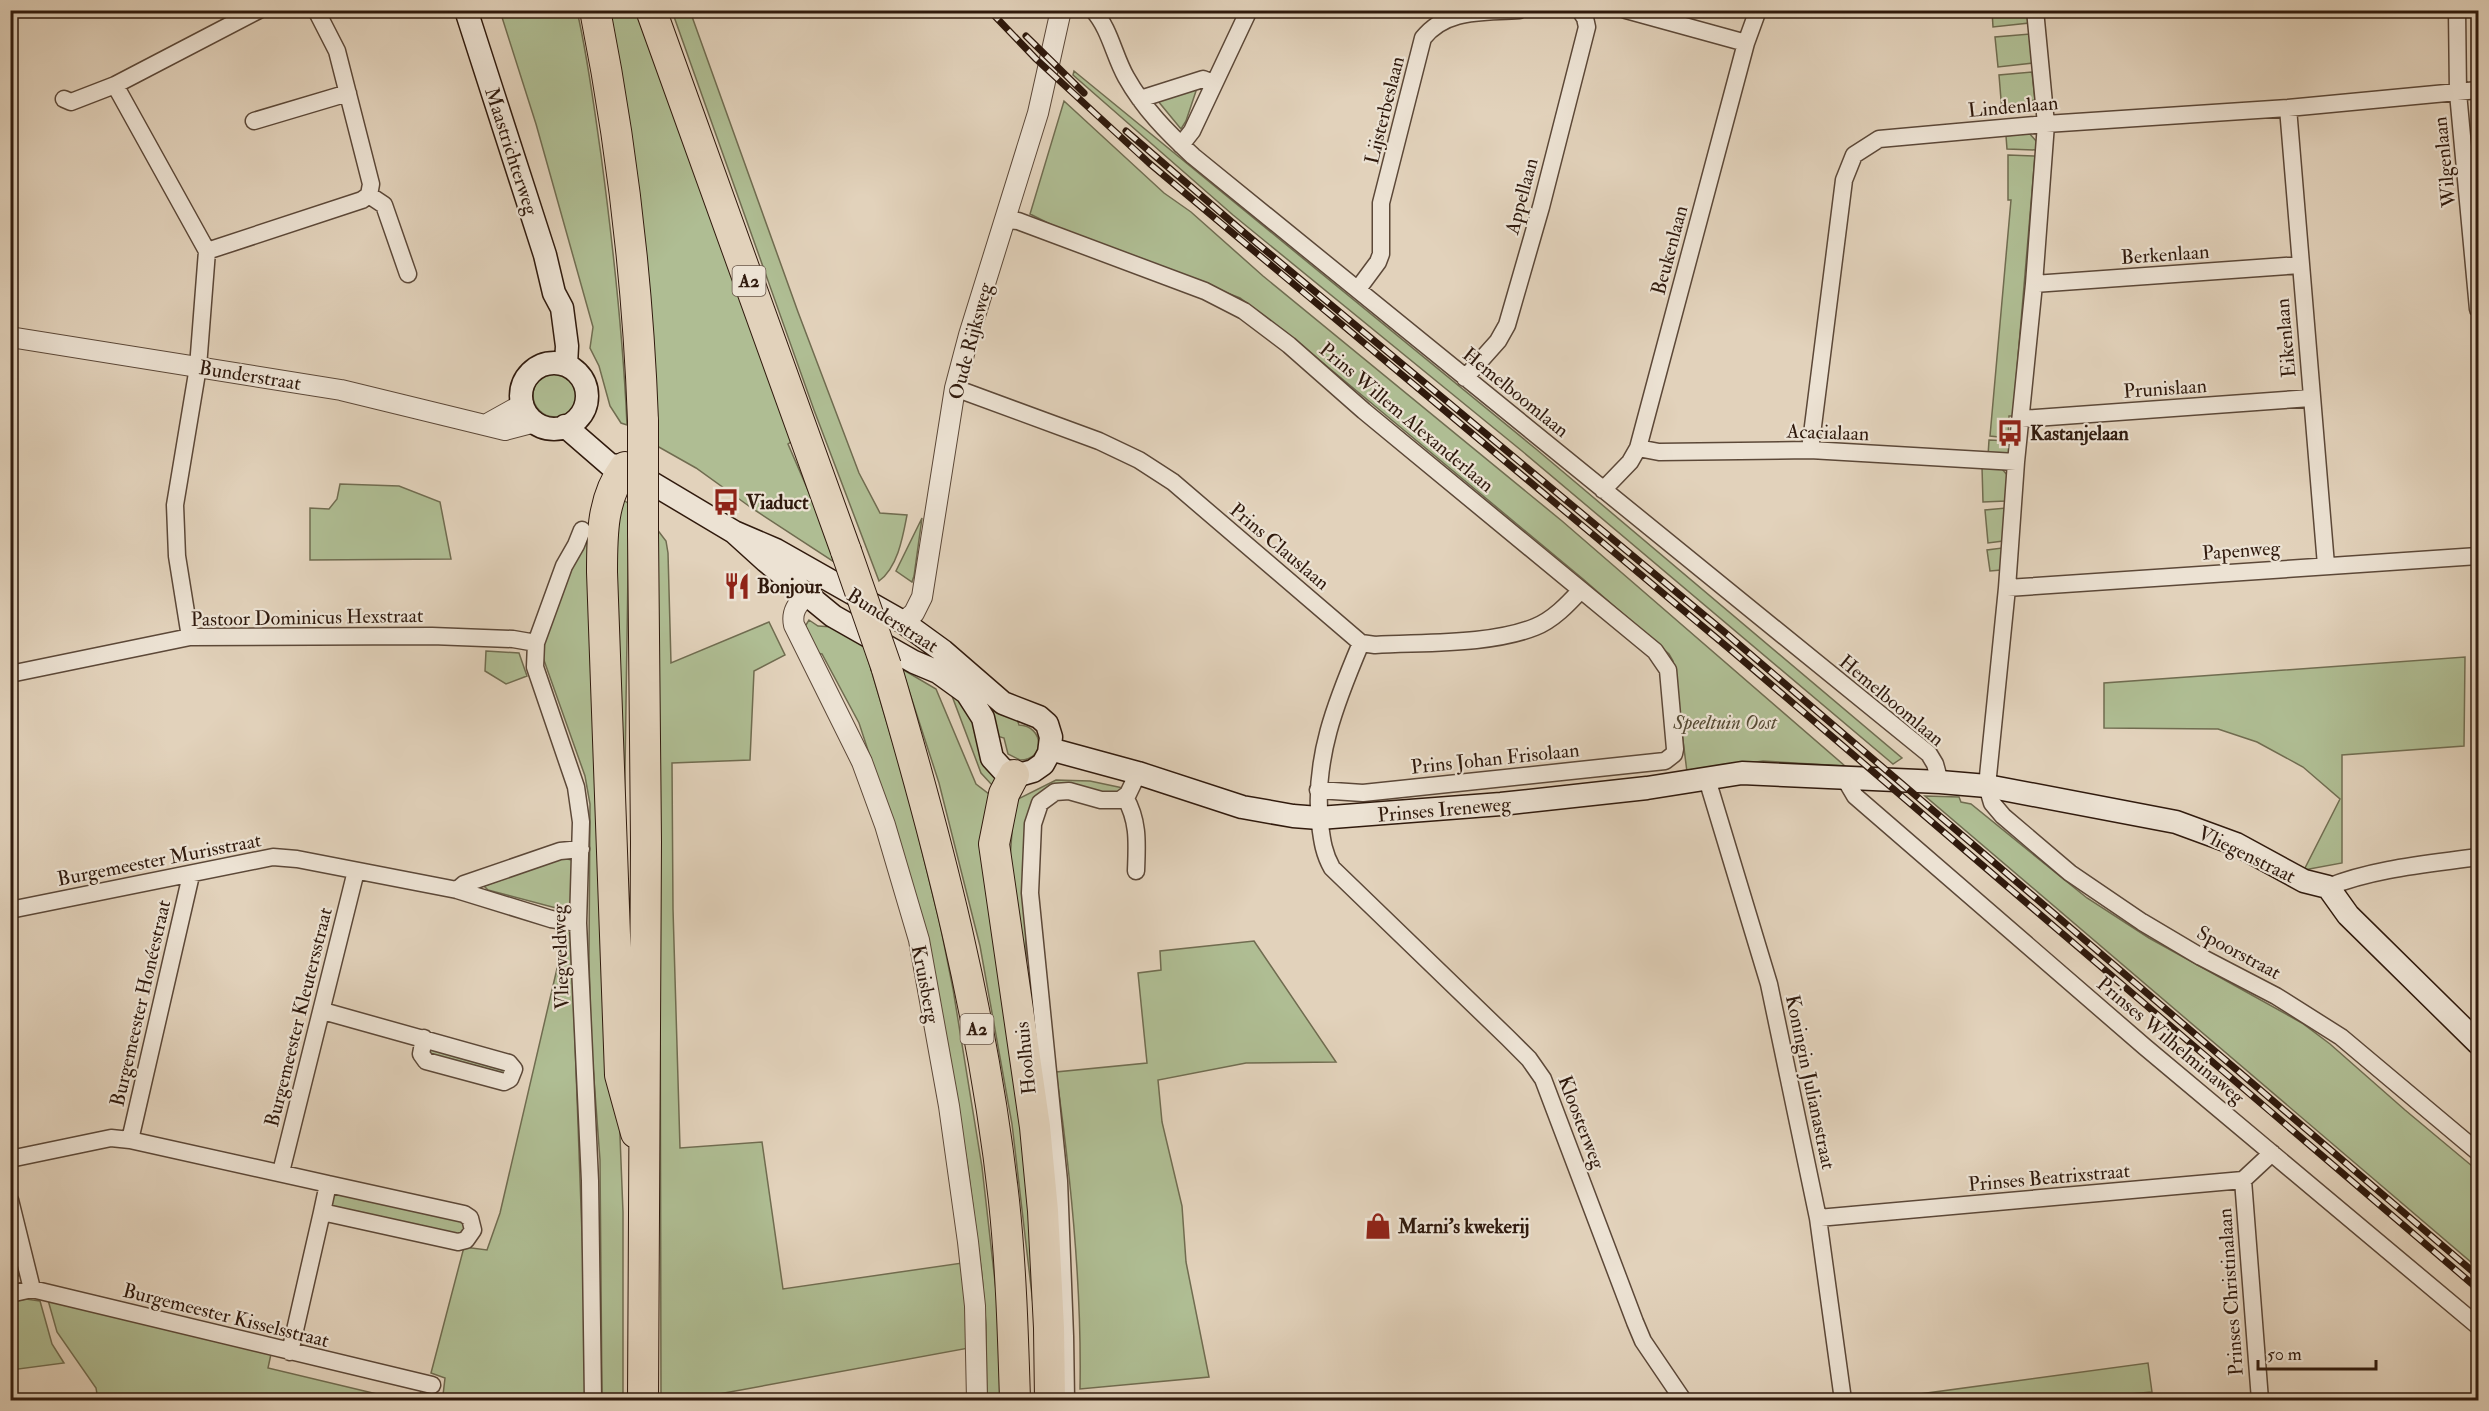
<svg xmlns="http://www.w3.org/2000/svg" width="2489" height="1411" font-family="'IM FELL Double Pica',serif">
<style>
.green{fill:#afbd93;stroke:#706c50;stroke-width:1.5}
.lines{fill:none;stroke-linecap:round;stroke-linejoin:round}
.minor-casing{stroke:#5c4838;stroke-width:19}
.tertiary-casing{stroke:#5c4838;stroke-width:22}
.secondary-casing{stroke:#301a0d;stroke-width:25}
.motorway-casing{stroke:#301a0d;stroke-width:32}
.minor{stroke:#ece2d3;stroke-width:16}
.tertiary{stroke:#ece2d3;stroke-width:20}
.secondary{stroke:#ece2d3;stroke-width:22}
.motorway{stroke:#e2d2bb;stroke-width:30}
.rail-casing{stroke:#301a0d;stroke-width:7}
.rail{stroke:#ece2d3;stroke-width:4.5;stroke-dasharray:14;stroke-linecap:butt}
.motorway-bridge-casing{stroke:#301a0d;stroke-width:32;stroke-linecap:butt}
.motorway-bridge{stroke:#e2d2bb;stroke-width:30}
.labels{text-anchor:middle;stroke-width:4.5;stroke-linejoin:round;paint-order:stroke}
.shield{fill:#ece2d3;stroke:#685648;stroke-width:1.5}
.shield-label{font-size:18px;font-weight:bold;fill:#301a0d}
.street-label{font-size:20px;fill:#301a0d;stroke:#ece2d3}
.poi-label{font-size:20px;font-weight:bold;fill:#301a0d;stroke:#ece2d3;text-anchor:start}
.park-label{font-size:20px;font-style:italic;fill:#564b35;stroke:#ece2d3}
</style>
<rect width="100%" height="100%" fill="#e2d2bb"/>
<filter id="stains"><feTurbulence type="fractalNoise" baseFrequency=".00333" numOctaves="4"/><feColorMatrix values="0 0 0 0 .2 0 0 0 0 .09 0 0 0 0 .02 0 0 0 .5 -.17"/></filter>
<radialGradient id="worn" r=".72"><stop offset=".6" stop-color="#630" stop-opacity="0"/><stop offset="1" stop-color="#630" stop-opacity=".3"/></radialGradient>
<!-- green -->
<path class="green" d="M500,11H577C588,58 594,107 601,155C613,245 623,335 627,425L621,423L610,406L599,366L590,348L593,327L536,124Z
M607,11H637L794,440L788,444L817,511L834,562L753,509L696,468L657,446Z
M672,11H690L798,312L859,473L880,513L907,515C903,536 898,567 879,581L814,410Z
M1992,11H2027L2029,23L1993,27Z
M2030,34L2033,63L1998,67L1995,37Z
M1074,71L1536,449L1902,758L1893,764L1522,451L1233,215L1073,75Z
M2032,72L2035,100L2029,101V110L2002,112L1999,75Z
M1197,88L1186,121L1181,129L1158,101Z
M1064,101L1164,193L1191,212L1263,276L1562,521L1845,766L1763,761L1687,772L1673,661L1669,654L1583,579L1287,333L1240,298L1054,226L1030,214Z
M2029,133L2037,142L2036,150L2007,149L2006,136Z
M2008,155L2035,156L2013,416H2009L2008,438L1990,436L2011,200H2008Z
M533 395a22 22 0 1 1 44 0a22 22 0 1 1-44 0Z
M1989,440L2010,441L2012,449L2004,456H1988Z
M1982,467L2002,469L2008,476L2006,501L1983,502Z
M340,484L399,486L440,502L451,559L310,560V508L329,509L337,499Z
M617,495L629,504L624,838L614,812Z
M2006,508L2003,541L1988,543L1985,510Z
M922,518L914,576L912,582L896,571Z
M653,524L666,541L668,553L671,663L769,622L785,655L754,671L750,760L672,763L673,909L680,1148L762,1142L783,1289L962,1263L969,1348L686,1400H661L660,909Z
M596,530L623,1212V1400H602L600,1160L591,1039L589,958L590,804L585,776L540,649L576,557Z
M2002,548L2001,570L1990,571L1987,550Z
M809,620L818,626L833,627L864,646L907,790L940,924L953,989L982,1167L999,1317L1001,1400H987L986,1325L982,1275L967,1162L953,1083L890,817L859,723L822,654L816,653L804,628Z
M486,651L519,653L527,676L506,684L485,671Z
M2465,657L2464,746L2342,755V863L2304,870L2340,799L2303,767L2257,742L2218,729L2104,728V683Z
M902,669L936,689L976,784L998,801L1022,1071L1033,1304L1012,1124L980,946L939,783Z
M939,683L959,692L1003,778L1000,789L991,784L981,773L952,696Z
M981,690L1017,719L1019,725C1044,726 1046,760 1020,760L1008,754L1004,738L997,736Z
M1056,780L1090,781L1123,788L1119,793H1043L1026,902V995L1010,859L1014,805L1016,800Z
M1925,796L1959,797L1961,802L1971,804L2087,898L2149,938L2302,1023L2330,1044L2405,1110L2478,1171V1268Z
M562,858L572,860L575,903L570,909L556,908L488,890L484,886Z
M566,930L571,931L588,1400H419L421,1390L443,1395L445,1378L431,1373L464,1247L487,1250L500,1213Z
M1254,941L1336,1062L1246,1063L1158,1080L1162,1122L1182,1206L1186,1262L1209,1377L1080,1389C1082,1283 1071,1177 1056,1072L1147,1063L1138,973L1161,970L1160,951Z
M430,1044L509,1066L506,1079L427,1056Z
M333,1191L465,1220L462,1237L329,1208Z
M10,1222L21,1273L16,1278L11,1280Z
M26,1299L40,1301L52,1344L64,1363L11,1370L10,1302Z
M48,1300L271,1354L268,1368L402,1400H98L96,1388L57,1332Z
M2148,1363L2152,1392L2130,1394V1400H1921L1920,1394Z"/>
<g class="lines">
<defs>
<path id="minor" d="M1093,10C1110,29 1114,56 1126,77C1144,109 1167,132 1193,156L1929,754L1935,764L1940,782
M1626,10L1746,43
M2035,10L2046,124L2034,284L2016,462L2007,588L1987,786L1992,803L2003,816L2070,873L2142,922L2201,957L2276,996L2341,1037L2478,1152
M2457,10L2458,93L2478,309
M115,85L207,251L198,367L175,505L177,556L190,637
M64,99L71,102L115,85L259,10
M1140,99L1203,79L1213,83
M2288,108L2326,565
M254,121L348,93
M1181,145L1192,131L1249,10
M369,195L384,205L408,274
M1006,220L1018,221L1205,291L1244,311L1289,345L1364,411L1655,651L1668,670L1675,749L1674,754L1665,761L1363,793L1318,790
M207,251L362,200L369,195L371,184L337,51L316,10
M2034,284L2300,265
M1358,289L1378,262L1381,254V203L1423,38C1447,8 1484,13 1519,10
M1465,378L1498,341L1507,325L1541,207L1587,27L1585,18L1581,12
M955,388L1099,441L1139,460L1173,482L1361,643L1375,645C1424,642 1490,645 1535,627C1553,620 1568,604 1581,590
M2021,419L2311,398
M1638,448L1659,452L1810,450L2016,462
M1810,450L1844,180L1854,155L1879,139L2046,124L2288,108L2478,90
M1603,490L1630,462L1638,448L1746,43L1758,10
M582,530L576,545L564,566L536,643L535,667L576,787L581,822L578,923L590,1181L593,1400
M2007,588L2478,556
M1361,643C1336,702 1313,759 1320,824C1322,841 1324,854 1332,868L1508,1038L1529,1059L1543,1079L1635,1322L1643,1341L1683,1400
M10,674L190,637L432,636L513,639L536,643
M1707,779L1769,984L1818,1218L1843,1400
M1845,779L1855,796L2145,1047L2478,1326
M1125,797C1139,822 1137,843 1136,871
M2328,887C2375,868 2429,864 2478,857
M457,890L464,884L560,851L581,849
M10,910L273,857L297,859L457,890L551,919L578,923
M323,1011L509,1063L514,1069L510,1079L504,1082L426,1061L421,1054L424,1038
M130,1140L191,875
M10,1159L111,1138L130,1140L328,1184
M281,1172L356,871
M2243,1180L2260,1400
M328,1184L464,1214L470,1218L473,1230L466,1240L458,1242L322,1212Z
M10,1200L32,1289
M1818,1218L2243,1180L2272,1153
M10,1294L32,1289L432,1385
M290,1352L322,1212
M1066,1400L1065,1336L1059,1181L1030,893L1033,824L1040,803L1055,792L1069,791L1101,800H1120L1128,794L1138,773"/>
<path id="tertiary" d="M10,337L341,390L505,430L535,422
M487,424L523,404
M807,594C798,604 791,611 794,625L862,762L885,825L919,940L949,1106L968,1242L975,1306L977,1400
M903,622L914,613L922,597L955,388L969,335L1038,113L1061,10"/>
<path id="secondary" d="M466,10L545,255L554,293L562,308L567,346L566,365
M521 396a33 33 0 1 1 66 0a33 33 0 1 1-66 0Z
M565,426L610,465L625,467L734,532L776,550L903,622L943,651L1003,703L1039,717L1047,724L1051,737L1049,753L1043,764L1033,771L1019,775L1003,770L992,758L983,718L967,693L938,672L914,662L833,616L766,561L734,532
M1050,749L1138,773L1242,807L1293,816L1319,818L1501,804L1647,788L1742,773L1940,782L1987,786L2176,822L2236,844L2304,881L2328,887L2348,915L2478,1043"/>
<path id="motorway" d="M595,10C622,146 638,283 643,421
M651,10L846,551
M625,467C602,498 602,534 602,572L620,1075L636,1133
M643,533L646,842L643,1400
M886,666C938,841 984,1019 1004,1201C1011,1267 1013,1334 1015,1400
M1014,775L1004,794L994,844L1035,1127L1043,1211L1049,1328L1050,1400"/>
</defs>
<!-- minor casing -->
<use href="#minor" class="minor-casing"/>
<!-- tertiary casing -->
<use href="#tertiary" class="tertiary-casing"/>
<!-- secondary casing -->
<use href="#secondary" class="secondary-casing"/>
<!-- motorway casing -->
<use href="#motorway" class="motorway-casing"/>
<!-- minor -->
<use href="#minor" class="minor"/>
<!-- tertiary -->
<use href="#tertiary" class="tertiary"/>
<!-- secondary -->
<use href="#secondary" class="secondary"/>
<!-- motorway -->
<use href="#motorway" class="motorway"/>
<defs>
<path id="rail" d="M989,10L1036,59L1149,163L1732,651L2478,1289
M1026,36L1084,93
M1126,131L1241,230L1722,630L2478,1276"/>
</defs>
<!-- rail casing -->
<use href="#rail" class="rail-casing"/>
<!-- rail -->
<use href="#rail" class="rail"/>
<defs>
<path id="motorway-bridge" d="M643,533V421
M846,551L886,666"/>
</defs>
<!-- motorway-bridge casing -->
<use href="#motorway-bridge" class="motorway-bridge-casing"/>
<!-- motorway-bridge -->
<use href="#motorway-bridge" class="motorway-bridge"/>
</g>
<!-- icons -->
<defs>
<symbol id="bus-bare" viewBox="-9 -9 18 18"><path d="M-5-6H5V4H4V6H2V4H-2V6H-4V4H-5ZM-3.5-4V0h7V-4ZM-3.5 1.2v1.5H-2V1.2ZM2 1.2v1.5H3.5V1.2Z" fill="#8f2418" stroke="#ece2d3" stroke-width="2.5" paint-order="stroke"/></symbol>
<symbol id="restaurant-bare" viewBox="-9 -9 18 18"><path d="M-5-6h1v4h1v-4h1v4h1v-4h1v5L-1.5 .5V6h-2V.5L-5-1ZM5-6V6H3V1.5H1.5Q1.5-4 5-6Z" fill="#8f2418" stroke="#ece2d3" stroke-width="2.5" paint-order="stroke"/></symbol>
<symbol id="shop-bare" viewBox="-9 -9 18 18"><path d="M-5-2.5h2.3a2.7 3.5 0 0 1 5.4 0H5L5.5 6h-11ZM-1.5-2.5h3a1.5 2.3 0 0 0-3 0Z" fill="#8f2418" stroke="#ece2d3" stroke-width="2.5" paint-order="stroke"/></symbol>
</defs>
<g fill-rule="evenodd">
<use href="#bus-bare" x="1991" y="414" width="38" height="38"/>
<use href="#bus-bare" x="707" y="483" width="38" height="38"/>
<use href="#restaurant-bare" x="718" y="567" width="38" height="38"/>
<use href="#shop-bare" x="1359" y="1207" width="38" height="38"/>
</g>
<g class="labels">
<!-- shield labels -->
<g class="shield">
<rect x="732.5" y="266" width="33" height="30" rx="4.5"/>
<rect x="960.5" y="1014" width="33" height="30" rx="4.5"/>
</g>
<g class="shield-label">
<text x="749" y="287">A2</text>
<text x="977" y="1035">A2</text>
</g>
<!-- street labels -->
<g class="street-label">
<text transform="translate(2013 106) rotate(-5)" y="7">Lindenlaan</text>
<text transform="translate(1384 110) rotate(-76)" y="7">Lijsterbeslaan</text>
<text transform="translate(512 151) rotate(72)" y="7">Maastrichterweg</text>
<text transform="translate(2444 162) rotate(-96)" y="7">Wilgenlaan</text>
<text transform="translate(1521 196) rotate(-75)" y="7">Appellaan</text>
<text transform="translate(1669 250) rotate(-75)" y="7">Beukenlaan</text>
<text transform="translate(2165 254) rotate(-4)" y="7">Berkenlaan</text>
<text transform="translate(2285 338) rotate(-95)" y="7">Eikenlaan</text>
<text transform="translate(970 341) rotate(-75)" y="7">Oude Rijksweg</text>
<text transform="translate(250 375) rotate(9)" y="7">Bunderstraat</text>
<text transform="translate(2165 388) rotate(-4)" y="7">Prunislaan</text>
<text transform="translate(1516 392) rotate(39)" y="7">Hemelboomlaan</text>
<text transform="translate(1407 417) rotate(40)" y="7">Prins Willem Alexanderlaan</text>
<text transform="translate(1828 432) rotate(2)" y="7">Acacialaan</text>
<text transform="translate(1280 546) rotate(40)" y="7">Prins Clauslaan</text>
<text transform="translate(2241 550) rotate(-4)" y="7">Papenweg</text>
<text transform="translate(307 617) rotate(-1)" y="7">Pastoor Dominicus Hexstraat</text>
<text transform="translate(893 620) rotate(32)" y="7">Bunderstraat</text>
<text transform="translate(1892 700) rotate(40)" y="7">Hemelboomlaan</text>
<text transform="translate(1495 758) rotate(-6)" y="7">Prins Johan Frisolaan</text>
<text transform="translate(1444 809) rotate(-5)" y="7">Prinses Ireneweg</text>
<text transform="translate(2247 854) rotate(26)" y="7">Vliegenstraat</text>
<text transform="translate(159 859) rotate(-11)" y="7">Burgemeester Murisstraat</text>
<text transform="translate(2239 952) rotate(28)" y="7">Spoorstraat</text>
<text transform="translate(560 957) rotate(-92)" y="7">Vliegveldweg</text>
<text transform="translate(926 984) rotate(79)" y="7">Kruisberg</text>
<text transform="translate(140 1003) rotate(-77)" y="7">Burgemeester Honéestraat</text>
<text transform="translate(298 1017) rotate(-76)" y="7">Burgemeester Kleutersstraat</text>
<text transform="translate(2171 1040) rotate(40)" y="7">Prinses Wilhelminaweg</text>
<text transform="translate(1025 1058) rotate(-96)" y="7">Hoolhuis</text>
<text transform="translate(1811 1082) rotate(78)" y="7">Koningin Julianastraat</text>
<text transform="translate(1582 1122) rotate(69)" y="7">Kloosterweg</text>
<text transform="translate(2049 1177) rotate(-5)" y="7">Prinses Beatrixstraat</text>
<text transform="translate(2230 1292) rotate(-94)" y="7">Prinses Christinalaan</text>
<text transform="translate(226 1315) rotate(14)" y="7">Burgemeester Kisselsstraat</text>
</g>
<!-- poi labels -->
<g class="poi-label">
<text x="2030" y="440">Kastanjelaan</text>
<text x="746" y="509">Viaduct</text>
<text x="757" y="593">Bonjour</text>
<text x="1398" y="1233">Marni's kwekerij</text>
</g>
<!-- park labels -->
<g class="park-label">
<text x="1725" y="729">Speeltuin Oost</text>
</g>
</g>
<!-- margin -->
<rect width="2489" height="1411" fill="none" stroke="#e2d2bb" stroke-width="36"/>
<rect x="12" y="12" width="2465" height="1387" fill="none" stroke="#301a0d" stroke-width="3"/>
<rect x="18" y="18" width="2453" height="1375" fill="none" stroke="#301a0d" stroke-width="1.5"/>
<!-- scale -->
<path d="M2258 1360v9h118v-9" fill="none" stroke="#301a0d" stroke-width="3"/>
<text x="2267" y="1360" font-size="18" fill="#301a0d" stroke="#ece2d3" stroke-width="4.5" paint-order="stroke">50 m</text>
<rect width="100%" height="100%" filter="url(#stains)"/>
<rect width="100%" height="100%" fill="url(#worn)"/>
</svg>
